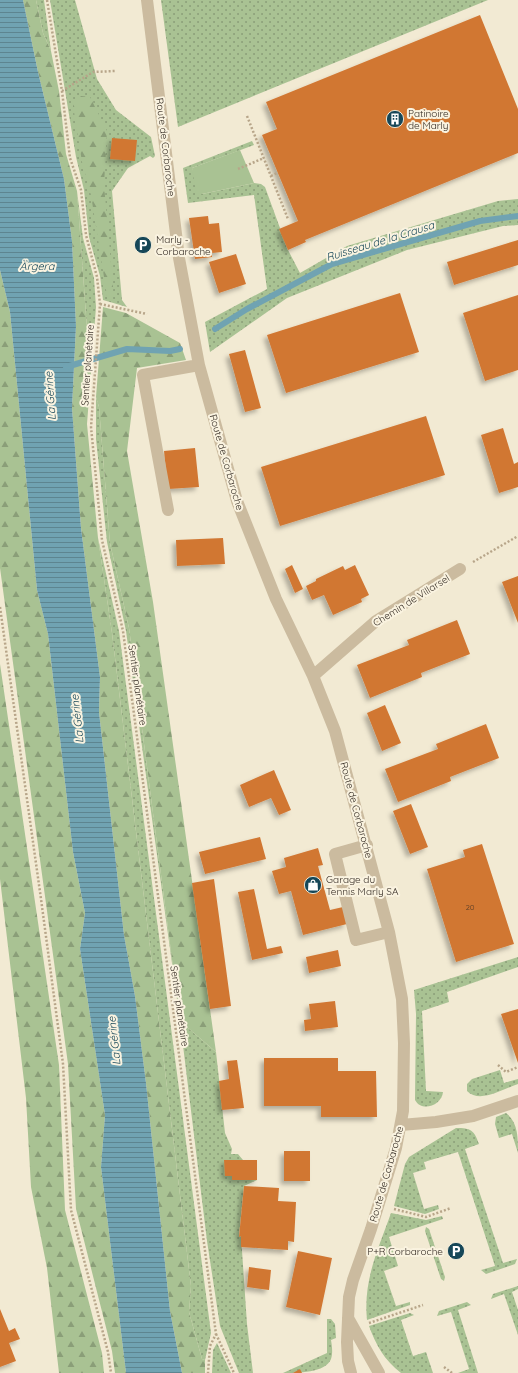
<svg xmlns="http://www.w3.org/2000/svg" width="518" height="1373" font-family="Quicksand,sans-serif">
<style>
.grass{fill:url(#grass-dots)}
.forest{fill:url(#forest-firs)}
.park{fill:#a9c293}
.water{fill:url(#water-rules)}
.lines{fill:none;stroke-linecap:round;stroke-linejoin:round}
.stream{stroke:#70a3b2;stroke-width:6}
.building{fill:#d17733;filter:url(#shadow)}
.path{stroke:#b7a589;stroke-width:2.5;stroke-dasharray:2 2;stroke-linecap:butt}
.minor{stroke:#cbbb9f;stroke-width:12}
.labels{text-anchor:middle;stroke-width:4;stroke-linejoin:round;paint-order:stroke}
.number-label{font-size:8px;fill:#5b3e27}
.poi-label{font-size:10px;fill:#342b23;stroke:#faf3e0;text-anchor:start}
.street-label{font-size:10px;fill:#342b23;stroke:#faf3e0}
.water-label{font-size:11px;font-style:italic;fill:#164758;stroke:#faf3e0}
</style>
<defs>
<pattern id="grass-dots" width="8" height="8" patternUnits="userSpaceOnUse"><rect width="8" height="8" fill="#a9c293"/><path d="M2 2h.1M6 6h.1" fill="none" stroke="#8a9e78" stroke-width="1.8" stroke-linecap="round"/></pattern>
<pattern id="forest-firs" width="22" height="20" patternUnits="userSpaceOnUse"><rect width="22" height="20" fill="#a9c293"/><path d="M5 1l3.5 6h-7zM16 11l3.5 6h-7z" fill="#8a9e78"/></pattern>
<pattern id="water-rules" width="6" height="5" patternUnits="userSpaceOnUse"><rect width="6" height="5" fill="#70a3b2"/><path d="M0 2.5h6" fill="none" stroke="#5d8590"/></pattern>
<filter id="shadow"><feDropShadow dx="-3.5" dy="3.5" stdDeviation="2" flood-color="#0004"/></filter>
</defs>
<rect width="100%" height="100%" fill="#f2ead3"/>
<!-- grass -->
<path class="grass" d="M36,0H44L51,51L43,33Z
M50,0H75L97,79L116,110L151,137L155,156L153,158L150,156L128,168L112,191L122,300L127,307L103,300L100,276L89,237L84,190L76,157Z
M161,0H488L178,127Z
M252,141L254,145L192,168L202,194L254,183L261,184L265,187L288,250L300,273L347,246L498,201L518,199V225L503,226L407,250L287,298L210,352L205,322L267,289L254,195L188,203L183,168Z
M77,191L83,238L94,278L96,307L87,424V329Z
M96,397L99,407L110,543L129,628L180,1021L216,1052L225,1133L232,1149L231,1154H238L243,1160H232V1180H257L244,1186L239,1236H241L247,1324L253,1373H239L220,1326L207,1241L180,1021L126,631L107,542L96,439Z
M98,538L119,631L211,1333L205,1360L202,1359L189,1312L191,1286L112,633Z
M518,957V967L447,992L449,1002L422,1011L426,1091L443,1092C442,1105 422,1113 415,1100L416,1014L414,990Z
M500,1070L504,1083L518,1079V1084C503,1089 480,1104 467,1091V1084L472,1079Z
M506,1113C518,1122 518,1137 518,1153L512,1134L499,1138L495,1124L496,1117Z
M456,1128C471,1128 474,1130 479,1144L465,1149L503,1263L517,1259L515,1264L486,1274L481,1270L495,1266L458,1152L424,1162L426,1169L413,1173L424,1209L438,1205L439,1209L425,1214L394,1206L405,1164L409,1157Z
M391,1213L426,1220L442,1216L443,1219L389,1237L398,1266L384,1271L396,1306L410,1302V1305L367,1320C363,1280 378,1250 391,1213Z
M426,1227L429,1229L445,1277L444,1281L441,1279L425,1231Z
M518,1286V1289L512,1292L518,1310V1335L504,1294L491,1299L493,1294Z
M467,1302L471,1305L458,1310L478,1373H458L469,1369L451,1312L437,1316L439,1311Z
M410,1313L414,1315L401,1320L413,1356L426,1352L433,1373H401C384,1360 376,1345 369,1326Z
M327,1319H331L335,1324L336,1338L331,1340C332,1346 333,1353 331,1359C326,1373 297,1373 283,1373L327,1353Z
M217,1343L231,1373H212L213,1350Z"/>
<!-- forest -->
<path class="forest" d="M23,0H36L43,33L51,51L59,91L66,154L77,191L87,329V424L98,538L112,633L191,1286L189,1312L202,1359L205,1360V1373H182L170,1311L146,1083L135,996L124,935L99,712L100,677L81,528L72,408L76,326L72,241L64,179L38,72Z
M81,96L90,97L107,131L104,185L113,286L112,296H107L91,195L82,162L73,105Z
M0,270L10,312L37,590L48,634L73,852L85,913L80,949L105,1115L101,1167L126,1373H115L112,1351L76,1209L68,1064L0,568Z
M103,307L126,313L180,343L186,360L137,368L127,451L153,602L216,1052L180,1021L129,628L110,543L99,407L96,397Z
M0,664L59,1065L65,1210L102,1353L104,1373H59L47,1268L31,1187L26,1098L0,879Z"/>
<!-- park -->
<path class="park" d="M240,150L254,183L202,194L196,192L192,168Z"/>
<!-- water -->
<path class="water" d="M0,0H23L38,72L64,179L72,241L76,326L72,408L81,528L100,677L99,712L124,935L135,996L146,1083L170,1311L182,1373H126L101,1167L105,1115L80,949L85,913L73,852L48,634L37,590L10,312L0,270Z"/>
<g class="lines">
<!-- stream -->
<path class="stream" d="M215,329L247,309L332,264L480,221L518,216
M66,367L127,349L170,351L180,349"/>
</g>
<!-- building -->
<path class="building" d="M480,15L518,109V153L305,240L306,242L288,250L279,229L298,221L262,135L277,129L266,102Z
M112,138L137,140L135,161L110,159Z
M208,216L209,224L219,223L222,252L212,253V257L195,259L189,218Z
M518,240V265L454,285L447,262Z
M236,254L246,284L219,293L209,262Z
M400,293L419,352L286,393L267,335Z
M518,295V370L485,381L463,313Z
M245,350L261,408L245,412L229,354Z
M426,416L445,475L280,526L261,467Z
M503,428L514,464L518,462V487L499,493L481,435Z
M195,448L199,487L168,489L164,451Z
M223,538L225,564L177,566L176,540Z
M292,565L303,589L295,593L285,569Z
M355,565L369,595L361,599L362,602L333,615L324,595L312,600L306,586L316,581V579L343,566L345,570Z
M518,576V623L502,582Z
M457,620L470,654L421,673L422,677L370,698L357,665L409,645L407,640Z
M385,705L401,743L382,751L367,713Z
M486,724L499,758L450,777L451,781L398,802L385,769L438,749L436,744Z
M274,770L291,810L279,815L271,798L249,807L240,785Z
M411,804L428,847L410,854L393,811Z
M260,837L266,859L205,874L199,852Z
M482,844L514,944L456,962L427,869L465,857L463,850Z
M318,848L323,865L318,866L330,910L343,907L347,924L303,935L291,891L279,894L272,871L286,867L284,858Z
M214,879L231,1006L210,1009L192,883Z
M254,889L267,949L281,946L283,953L252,960L238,892Z
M338,950L341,966L309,973L306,957Z
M335,1001L338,1027L305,1031L304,1020L311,1019L309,1004Z
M518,1009V1063L501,1014Z
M264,1058H338V1071H376L377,1117H321V1106H264Z
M237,1060L244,1108L222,1110L219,1081L229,1079L227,1061Z
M284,1151H310V1181H284Z
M224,1160H257V1180H232V1176H225Z
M244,1186L279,1188L278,1201L296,1202L294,1242L288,1241V1250L241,1247V1236L239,1237Z
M298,1251L332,1258L320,1315L286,1307Z
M249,1267L271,1270L269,1290L247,1287Z
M0,1309L9,1331L15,1328L20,1339L9,1343L16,1361L0,1367Z
M300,1369L302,1373H293Z"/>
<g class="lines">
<!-- path -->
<path class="path" d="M47,0L62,91L70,158L81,190L86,235L97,277L100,304L91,427L102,540L123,631L216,1334L210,1346L208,1373
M62,91L93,72L115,71
M247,116L288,219
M238,169L264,158
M271,176L277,173
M100,304L147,314
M473,562L518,536
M0,607L41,899L63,1064L71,1210L108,1352L111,1373
M498,1065L506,1072L518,1067
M394,1209L426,1217L451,1208
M369,1323L423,1305
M216,1334L234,1373
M444,1367L452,1373"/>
<!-- minor -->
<path class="minor" d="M147,0L179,258L199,365L237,501L276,599L313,676L335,731L389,932L402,999L404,1043L403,1111L396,1148L371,1229L353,1280L349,1297L347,1342L348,1361L351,1373
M168,510L143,375L199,365
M313,676L376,621L460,569
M367,845L335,854L356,940L389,932
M401,1125L436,1122L473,1116L518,1101
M348,1318L379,1373"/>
</g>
<!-- icons -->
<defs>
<symbol id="building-disc" viewBox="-11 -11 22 22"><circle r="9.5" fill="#164758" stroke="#faf3e0"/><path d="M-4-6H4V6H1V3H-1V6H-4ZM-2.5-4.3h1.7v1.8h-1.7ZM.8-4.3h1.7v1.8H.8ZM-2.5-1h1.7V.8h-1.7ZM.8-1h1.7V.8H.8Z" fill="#fff"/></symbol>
<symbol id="parking-disc" viewBox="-11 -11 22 22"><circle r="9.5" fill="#164758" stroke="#faf3e0"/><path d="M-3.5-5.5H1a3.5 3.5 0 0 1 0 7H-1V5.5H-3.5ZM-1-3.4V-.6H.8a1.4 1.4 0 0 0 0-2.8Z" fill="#fff"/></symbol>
<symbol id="shop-disc" viewBox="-11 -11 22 22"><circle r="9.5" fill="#164758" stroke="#faf3e0"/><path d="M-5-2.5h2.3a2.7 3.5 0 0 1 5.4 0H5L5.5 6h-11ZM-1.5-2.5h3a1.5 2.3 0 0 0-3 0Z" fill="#fff"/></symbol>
</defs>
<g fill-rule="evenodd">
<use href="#building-disc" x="385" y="109" width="20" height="20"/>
<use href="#parking-disc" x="133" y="235" width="20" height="20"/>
<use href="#shop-disc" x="303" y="875" width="20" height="20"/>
<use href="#parking-disc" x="446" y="1241" width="20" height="20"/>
</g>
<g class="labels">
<!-- number labels -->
<g class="number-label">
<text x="470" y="910">20</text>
</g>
<!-- poi labels -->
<g class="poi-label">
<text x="408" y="117">Patinoire<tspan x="408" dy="12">de Marly</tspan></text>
<text x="156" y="243">Marly -<tspan x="156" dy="12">Corbaroche</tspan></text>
<text x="326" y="883">Garage du<tspan x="326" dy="12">Tennis Marly SA</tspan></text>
<text x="443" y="1255" text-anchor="end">P+R Corbaroche</text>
</g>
<!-- street labels -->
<g class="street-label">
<text transform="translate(166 147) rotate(83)" y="4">Route de Corbaroche</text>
<text transform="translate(87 365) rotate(-86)" y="4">Sentier planétaire</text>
<text transform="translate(227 462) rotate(74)" y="4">Route de Corbaroche</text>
<text transform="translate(411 600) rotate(-32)" y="4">Chemin de Villarsel</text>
<text transform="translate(138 685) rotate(82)" y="4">Sentier planétaire</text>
<text transform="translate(357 810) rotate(75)" y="4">Route de Corbaroche</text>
<text transform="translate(180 1006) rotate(82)" y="4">Sentier planétaire</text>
<text transform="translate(386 1174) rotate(-74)" y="4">Route de Corbaroche</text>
</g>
<!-- water labels -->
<g class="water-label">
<text transform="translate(380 241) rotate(-17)" y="4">Ruisseau de la Crausa</text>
<text x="37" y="270">Ärgera</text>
<text transform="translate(50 396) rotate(-94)" y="4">La Gérine</text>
<text transform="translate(77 719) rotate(-96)" y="4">La Gérine</text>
<text transform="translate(114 1041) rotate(-96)" y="4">La Gérine</text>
</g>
</g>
</svg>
